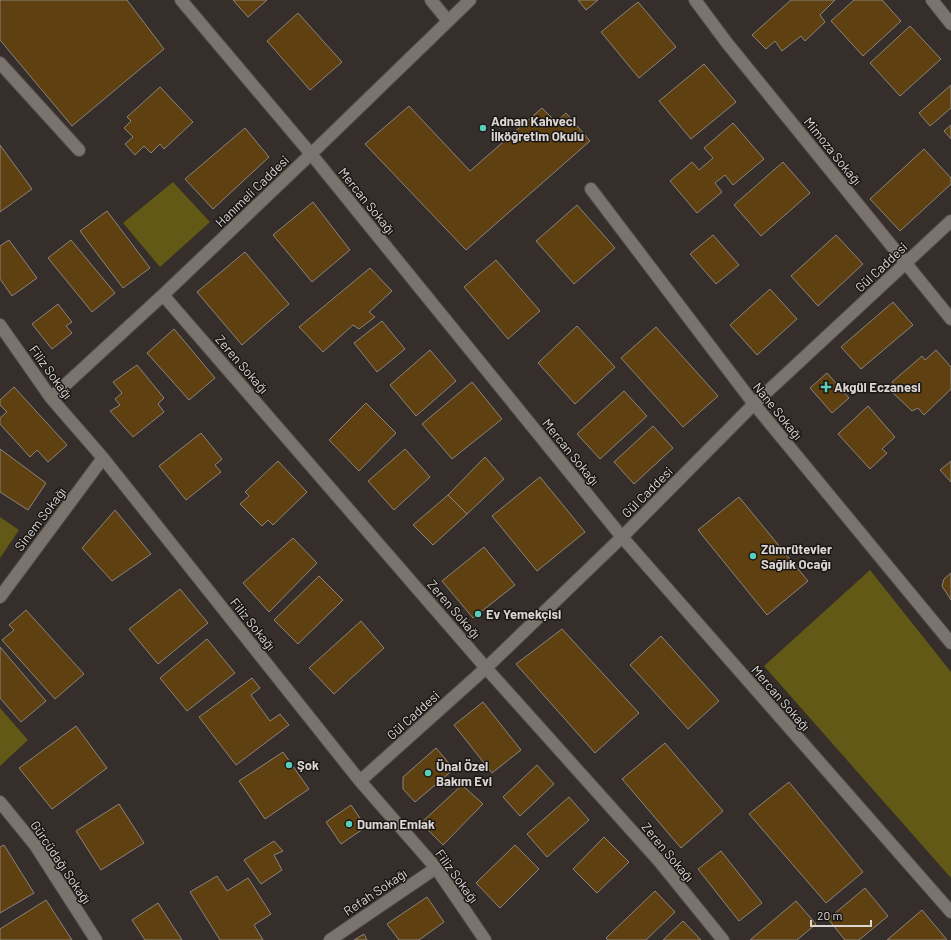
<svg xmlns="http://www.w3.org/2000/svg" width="951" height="940" font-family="Barlow,sans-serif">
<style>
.green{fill:#625916}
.building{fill:#5f4111;stroke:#8a847d}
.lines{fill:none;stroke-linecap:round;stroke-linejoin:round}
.minor-casing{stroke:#524c49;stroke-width:14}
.minor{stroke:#7b736e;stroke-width:12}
.poi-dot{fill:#5bcebb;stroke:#1a1715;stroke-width:1.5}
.labels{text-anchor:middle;stroke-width:3;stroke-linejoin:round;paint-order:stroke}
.poi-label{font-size:13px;font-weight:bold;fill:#dbd6d4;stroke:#1a1715;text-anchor:start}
.street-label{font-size:13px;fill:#dbd6d4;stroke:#1a1715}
</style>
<rect width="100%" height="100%" fill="#352e2a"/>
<!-- green -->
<path class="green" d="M173,182L210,222L160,267L123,223Z
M0,517L19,530L0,558Z
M870,570L951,672V878L764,666Z
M0,708L28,740L0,766Z"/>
<!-- building -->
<path class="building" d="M0,0H127L164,49L72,126L0,40Z
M233,0H267L248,17Z
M578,0H598L586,10Z
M791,0H835L820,15L825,22L805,41L801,36L782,51L775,41L766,49L752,35Z
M854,0H882L901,21L863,56L831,21Z
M638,2L676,47L639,78L601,32Z
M298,13L342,62L310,90L267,41Z
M910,26L941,59L900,96L870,63Z
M704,64L736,102L691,139L659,101Z
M951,85V108L930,126L919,113Z
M160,87L193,122L164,149L160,144L151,153L144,146L135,155L125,144L133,137L124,128L131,121L127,117Z
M409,106L470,171L542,108L556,122L566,113L590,141L466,250L365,144Z
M733,123L764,159L733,185L725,175L715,183L722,192L697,213L670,181L692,162L699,170L713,158L704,148Z
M951,125V139L944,131Z
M245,128L269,157L213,209L185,179Z
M0,145L32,189L0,212Z
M924,149L951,178V184L900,231L870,199Z
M783,162L810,193L761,236L734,205Z
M313,202L350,250L312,282L273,235Z
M577,205L615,248L574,284L536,241Z
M107,211L150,268L123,288L80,231Z
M713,235L739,265L716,284L690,254Z
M836,235L863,264L818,306L791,276Z
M9,240L37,278L12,296L0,279V246Z
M71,240L115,293L92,312L48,258Z
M245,252L289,304L242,345L197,292Z
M496,260L540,311L508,339L464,287Z
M370,268L392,291L369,312L375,317L359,329L353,325L323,352L299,327Z
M770,289L797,319L757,355L730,325Z
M893,302L913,325L861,369L841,347Z
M58,304L72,322L66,326L72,333L52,349L32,324Z
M382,321L405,349L377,372L354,343Z
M577,326L615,367L575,404L538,363Z
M656,327L718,396L683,427L621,358Z
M174,329L215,378L189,400L147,353Z
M430,350L456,381L416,416L390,385Z
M936,350L951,367V389L924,415L918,408L912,411L892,392L898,389L892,382L922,356L925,360Z
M137,365L164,398L158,404L164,412L133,437L110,411L120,405L115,399L122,393L113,382Z
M827,373L849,398L832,413L810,388Z
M472,382L502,419L452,459L422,424Z
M14,387L67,445L48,462L37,450L30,457L0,424V418L7,412L0,405V400Z
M624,391L647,416L600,459L577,434Z
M366,403L396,433L359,471L329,440Z
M868,406L895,437L882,449L887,453L870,469L838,434Z
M653,426L673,448L634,484L614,462Z
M201,433L222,459L215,465L221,472L186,500L159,466Z
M0,449L46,483L28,510L0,492Z
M405,449L430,477L394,510L368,481Z
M485,457L504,479L467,514L448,495Z
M278,461L307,492L273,525L268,520L262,526L240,504L249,496L245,492Z
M951,461V482L940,470Z
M540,477L585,532L537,571L492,516Z
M448,495L467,514L433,545L413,525Z
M739,497L808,581L767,615L698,530Z
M115,510L151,554L112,581L82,548Z
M293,538L317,563L269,612L243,583Z
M484,547L515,585L473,618L442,581Z
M951,573V600L942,586L944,579Z
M319,576L343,600L298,644L274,620Z
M180,589L208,623L158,664L129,629Z
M26,610L84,674L55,699L2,640L14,630L9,625Z
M361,621L384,648L334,694L309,668Z
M562,629L639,713L595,753L516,664Z
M661,636L719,701L688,729L630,665Z
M207,639L235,673L187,711L160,678Z
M0,647L46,701L21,722L0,698Z
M252,678L260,688L251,695L270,721L280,714L289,725L236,765L199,717Z
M483,702L521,750L492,773L454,725Z
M76,726L107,768L52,809L19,768Z
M665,743L723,811L681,848L622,779Z
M436,748L454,769L415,802L403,789V777Z
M283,752L309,789L265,819L239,781Z
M537,765L554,784L520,816L503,797Z
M789,782L863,872L826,903L749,814Z
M462,785L483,804L443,845L421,823Z
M569,797L589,820L547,857L527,834Z
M119,804L144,843L101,870L76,831Z
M351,805L366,827L341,844L326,822Z
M604,837L629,862L597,893L573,869Z
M274,841L283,851L274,855L282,870L261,884L244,860Z
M4,845L34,893L0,913V847Z
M515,845L539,869L500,908L476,883Z
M721,851L762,903L739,921L698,869Z
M217,876L227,891L248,878L271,914L254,925L263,940H220L190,892Z
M865,888L888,916L859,940H845L828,919Z
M655,891L675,912L646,940H608L606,938Z
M427,897L444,922L419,940H399L387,924Z
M46,900L72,940H0V929Z
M796,901L816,924L797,940H750Z
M158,903L182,940H145L132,920Z
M922,910L947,940H887Z
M683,921L701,940H663Z
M364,934L367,940H354Z"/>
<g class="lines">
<defs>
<path id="minor" d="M181,0L311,154L622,537L951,912
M431,0L448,21
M695,0L727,43L951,319
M932,0L951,24
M0,63L79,150
M591,189L754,404L951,643
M163,295L486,668L659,861L723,940
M0,325L51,398L103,458L360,781L436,868L485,940
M51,398L163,295L311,154L470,0
M0,597L103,458
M360,781L486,668L622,537L754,404L951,221
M0,802L35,845L96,940
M330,940L436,868"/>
</defs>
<!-- minor casing -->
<use href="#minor" class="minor-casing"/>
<!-- minor -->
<use href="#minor" class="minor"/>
</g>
<!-- markers -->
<g class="poi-dot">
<circle cx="483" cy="128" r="4"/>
<path d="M824 381h4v4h4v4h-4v4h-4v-4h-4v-4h4z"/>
<circle cx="753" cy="556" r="4"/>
<circle cx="478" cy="614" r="4"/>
<circle cx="289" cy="765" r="4"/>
<circle cx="428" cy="773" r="4"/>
<circle cx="349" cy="824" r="4"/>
</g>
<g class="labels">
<!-- poi labels -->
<g class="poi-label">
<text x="491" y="126">Adnan Kahveci<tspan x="491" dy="15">İlköğretim Okulu</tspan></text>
<text x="834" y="392">Akgül Eczanesi</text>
<text x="761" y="554">Zümrütevler<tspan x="761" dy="15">Sağlık Ocağı</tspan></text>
<text x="486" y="619">Ev Yemekçisi</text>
<text x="297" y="770">Şok</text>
<text x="436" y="771">Ünal Özel<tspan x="436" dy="15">Bakım Evi</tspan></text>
<text x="357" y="829">Duman Emlak</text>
</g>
<!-- street labels -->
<g class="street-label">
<text transform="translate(833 151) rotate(51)" y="5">Mimoza Sokağı</text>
<text transform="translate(252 191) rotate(-44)" y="5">Hanımeli Caddesi</text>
<text transform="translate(367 201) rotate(51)" y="5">Mercan Sokağı</text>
<text transform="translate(881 267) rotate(-43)" y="5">Gül Caddesi</text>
<text transform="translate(242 364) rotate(49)" y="5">Zeren Sokağı</text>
<text transform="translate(51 372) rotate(54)" y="5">Filiz Sokağı</text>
<text transform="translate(778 411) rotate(51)" y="5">Nane Sokağı</text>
<text transform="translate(571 452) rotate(51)" y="5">Mercan Sokağı</text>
<text transform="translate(647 492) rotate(-45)" y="5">Gül Caddesi</text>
<text transform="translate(40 519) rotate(-53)" y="5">Sinem Sokağı</text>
<text transform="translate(454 609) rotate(49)" y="5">Zeren Sokağı</text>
<text transform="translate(253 624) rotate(51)" y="5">Filiz Sokağı</text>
<text transform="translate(781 698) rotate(49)" y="5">Mercan Sokağı</text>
<text transform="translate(413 715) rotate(-42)" y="5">Gül Caddesi</text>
<text transform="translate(668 852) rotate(50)" y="5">Zeren Sokağı</text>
<text transform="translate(61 862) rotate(56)" y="5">Gürcüdağı Sokağı</text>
<text transform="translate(457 876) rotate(54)" y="5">Filiz Sokağı</text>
<text transform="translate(375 892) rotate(-34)" y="5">Refah Sokağı</text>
</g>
</g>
<!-- scale -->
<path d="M811 920v6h60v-6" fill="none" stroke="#dbd6d4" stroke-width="2"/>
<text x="817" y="920" font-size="12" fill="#dbd6d4" stroke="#1a1715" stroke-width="3" paint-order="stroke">20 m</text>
</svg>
